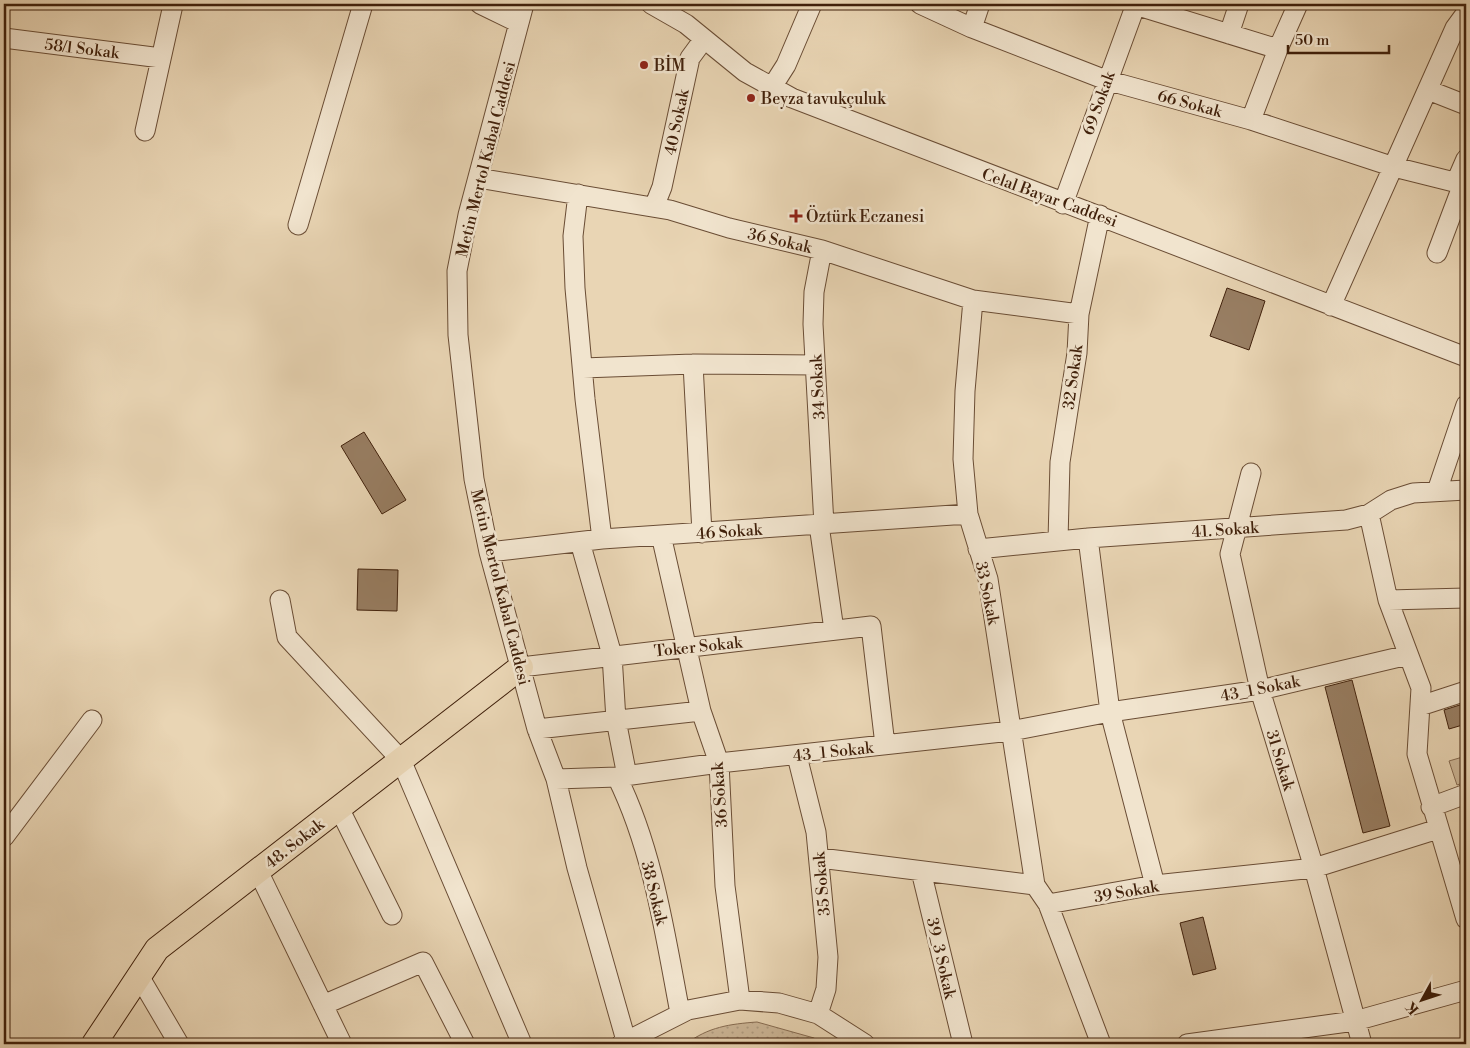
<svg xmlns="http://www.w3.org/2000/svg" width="1470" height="1048" font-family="'Libre Bodoni',serif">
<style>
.park{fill:url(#park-dots);stroke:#866b51}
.pitch{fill:#ccb697;stroke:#866b51}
.building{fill:#987e63;stroke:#40200b}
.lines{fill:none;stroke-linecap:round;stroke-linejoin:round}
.minor-casing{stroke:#6a4d35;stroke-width:21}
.major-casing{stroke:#40200b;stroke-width:26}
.minor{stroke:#f1e4ce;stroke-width:19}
.major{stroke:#e9d5b4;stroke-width:24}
.poi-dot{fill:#8f2418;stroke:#f1e4ce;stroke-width:2}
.labels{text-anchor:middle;stroke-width:5;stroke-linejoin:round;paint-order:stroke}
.street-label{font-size:16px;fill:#40200b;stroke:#f1e4ce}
.poi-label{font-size:16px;fill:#40200b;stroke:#f1e4ce;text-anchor:start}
</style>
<defs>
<pattern id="park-dots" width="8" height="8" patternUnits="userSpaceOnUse" patternTransform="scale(1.25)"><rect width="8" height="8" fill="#ccb697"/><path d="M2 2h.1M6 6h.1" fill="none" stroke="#b09c81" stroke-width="1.8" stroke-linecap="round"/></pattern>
</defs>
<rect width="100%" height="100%" fill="#e9d5b4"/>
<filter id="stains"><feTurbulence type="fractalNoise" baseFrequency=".004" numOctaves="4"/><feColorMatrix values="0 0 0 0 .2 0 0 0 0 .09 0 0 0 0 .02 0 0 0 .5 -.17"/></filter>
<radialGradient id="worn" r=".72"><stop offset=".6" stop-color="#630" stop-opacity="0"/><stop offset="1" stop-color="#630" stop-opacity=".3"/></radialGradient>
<!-- park -->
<path class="park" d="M757,1022L814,1038L822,1044H686C708,1027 730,1024 757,1022Z"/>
<!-- pitch -->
<path class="pitch" d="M1466,756V782L1457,785L1449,761Z"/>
<!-- building -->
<path class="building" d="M1227,288L1265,301L1249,350L1210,336Z
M364,432L406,500L382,514L341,446Z
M358,569L398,570L397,611L357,610Z
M1352,680L1390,826L1363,833L1325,687Z
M1466,703V724L1449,729L1444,710Z
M1203,917L1216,969L1193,975L1180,923Z"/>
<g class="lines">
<defs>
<path id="minor" d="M480,4L519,23
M524,4L468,215L457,271L458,335L474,479L489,552L537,729L556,779L577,868L627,1044
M651,4L686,24L745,72L792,98L1466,357
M920,4L972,28L1106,80L1251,120L1394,167L1466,185
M1135,5L1278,49
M972,28L980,4
M1229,34L1239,4
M4,38L161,58
M772,87L786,65L812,4
M1428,90L1466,105
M1251,120L1278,49L1298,4
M145,131L173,5L171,4
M478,178L670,210L729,228L822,250L973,300L1079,314
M1456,182L1466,159
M578,194L573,236L575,288L585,399L602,539
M1063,204L1136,4
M654,207L662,187L690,58L704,39
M298,225L363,4
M822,250L814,292L813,324L824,525
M1437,253L1463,184
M973,300L965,391L963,459L968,514L988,579L1035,885L1048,904L1155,885L1314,868L1438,829
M1331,306L1455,28L1466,13
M693,364L702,533
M583,368L693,364L815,365
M1251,473L1230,554L1260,690L1314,868L1362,1044
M1437,491L1466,405
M1369,514L1388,600L1421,688L1417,754L1466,919
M819,525L834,630
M661,535L701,711L719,763L725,886L740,1000
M1058,541L1060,462L1077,353L1079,314L1100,215
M580,542L612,655L616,720L627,776
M978,549L1088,538L1346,520L1369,514L1391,500L1413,493L1466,490
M489,552L602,539L968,514
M280,600L287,637L401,760L522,1044
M1388,600L1466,598
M521,667L871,626L885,745
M1420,706L1466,691
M537,729L701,711
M797,756L816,832L828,957L826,989L818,1014
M617,777C653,850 665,934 680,1013
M556,779L617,777L719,763L1011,731L1110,712L1088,538
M1431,807L1466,794
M339,808L392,915
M4,837L92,720
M820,858L1035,885
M258,871L342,1044
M921,871L963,1044
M1155,885L1110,712L1260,690L1408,655
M1048,904L1101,1044
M139,976L179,1044
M323,1005L423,962L465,1044
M621,1044L688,1010L740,1000L779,1003L818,1014L865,1044
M1187,1044L1355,1021L1466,990"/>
<path id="major" d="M94,1044L157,949L521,667"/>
</defs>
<!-- minor casing -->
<use href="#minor" class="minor-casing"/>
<!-- major casing -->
<use href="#major" class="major-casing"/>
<!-- minor -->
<use href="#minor" class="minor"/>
<!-- major -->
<use href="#major" class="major"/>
</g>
<!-- markers -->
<g class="poi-dot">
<circle cx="644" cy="65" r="5"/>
<circle cx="751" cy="98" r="5"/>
<path d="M793.5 208.5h5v5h5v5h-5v5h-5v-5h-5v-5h5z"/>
</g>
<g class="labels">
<!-- street labels -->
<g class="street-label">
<text transform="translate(82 48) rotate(7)" y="6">58/1 Sokak</text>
<text transform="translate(1098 103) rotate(-70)" y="6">69 Sokak</text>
<text transform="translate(1190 103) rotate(15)" y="6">66 Sokak</text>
<text transform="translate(676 122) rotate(-78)" y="6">40 Sokak</text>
<text transform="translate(485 159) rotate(-76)" y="6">Metin Mertol Kabal Caddesi</text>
<text transform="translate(1050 197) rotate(20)" y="6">Celal Bayar Caddesi</text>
<text transform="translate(780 240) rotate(13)" y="6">36 Sokak</text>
<text transform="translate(1072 377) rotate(-82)" y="6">32 Sokak</text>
<text transform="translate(817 387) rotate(-93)" y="6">34 Sokak</text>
<text transform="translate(1225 529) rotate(-4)" y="6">41. Sokak</text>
<text transform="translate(729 531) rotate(-4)" y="6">46 Sokak</text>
<text transform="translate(501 587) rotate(76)" y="6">Metin Mertol Kabal Caddesi</text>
<text transform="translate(988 593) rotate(78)" y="6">33 Sokak</text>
<text transform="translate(698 646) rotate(-6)" y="6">Toker Sokak</text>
<text transform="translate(1260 688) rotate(-11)" y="6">43_1 Sokak</text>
<text transform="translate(833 751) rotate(-6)" y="6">43_1 Sokak</text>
<text transform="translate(1281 760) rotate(73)" y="6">31 Sokak</text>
<text transform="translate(719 795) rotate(-94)" y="6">36 Sokak</text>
<text transform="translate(294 843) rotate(-38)" y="6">48. Sokak</text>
<text transform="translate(821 884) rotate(-95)" y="6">35 Sokak</text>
<text transform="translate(1126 891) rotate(-10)" y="6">39 Sokak</text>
<text transform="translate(655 893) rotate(76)" y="6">38 Sokak</text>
<text transform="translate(942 958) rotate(77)" y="6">39_3 Sokak</text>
</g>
<!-- poi labels -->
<g class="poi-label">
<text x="654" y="71">BİM</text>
<text x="761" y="104">Beyza tavukçuluk</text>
<text x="806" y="222">Öztürk Eczanesi</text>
</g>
</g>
<!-- margin -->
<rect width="1470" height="1048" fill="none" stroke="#e9d5b4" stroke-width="20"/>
<rect x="5" y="5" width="1460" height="1038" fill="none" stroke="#40200b" stroke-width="2.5"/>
<rect x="10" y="10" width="1450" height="1028" fill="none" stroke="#40200b"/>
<!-- north arrow -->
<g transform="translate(1422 1000) rotate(230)" stroke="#f1e4ce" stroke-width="4" paint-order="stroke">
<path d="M0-4L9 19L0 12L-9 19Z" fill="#40200b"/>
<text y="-8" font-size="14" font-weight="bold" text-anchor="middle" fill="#40200b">K</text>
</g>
<!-- scale -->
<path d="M1288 45v8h101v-8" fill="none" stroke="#40200b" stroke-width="2.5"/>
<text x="1295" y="45" font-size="15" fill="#40200b" stroke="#f1e4ce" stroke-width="4" paint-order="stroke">50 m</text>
<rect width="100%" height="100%" filter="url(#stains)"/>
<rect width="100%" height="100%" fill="url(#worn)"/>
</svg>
